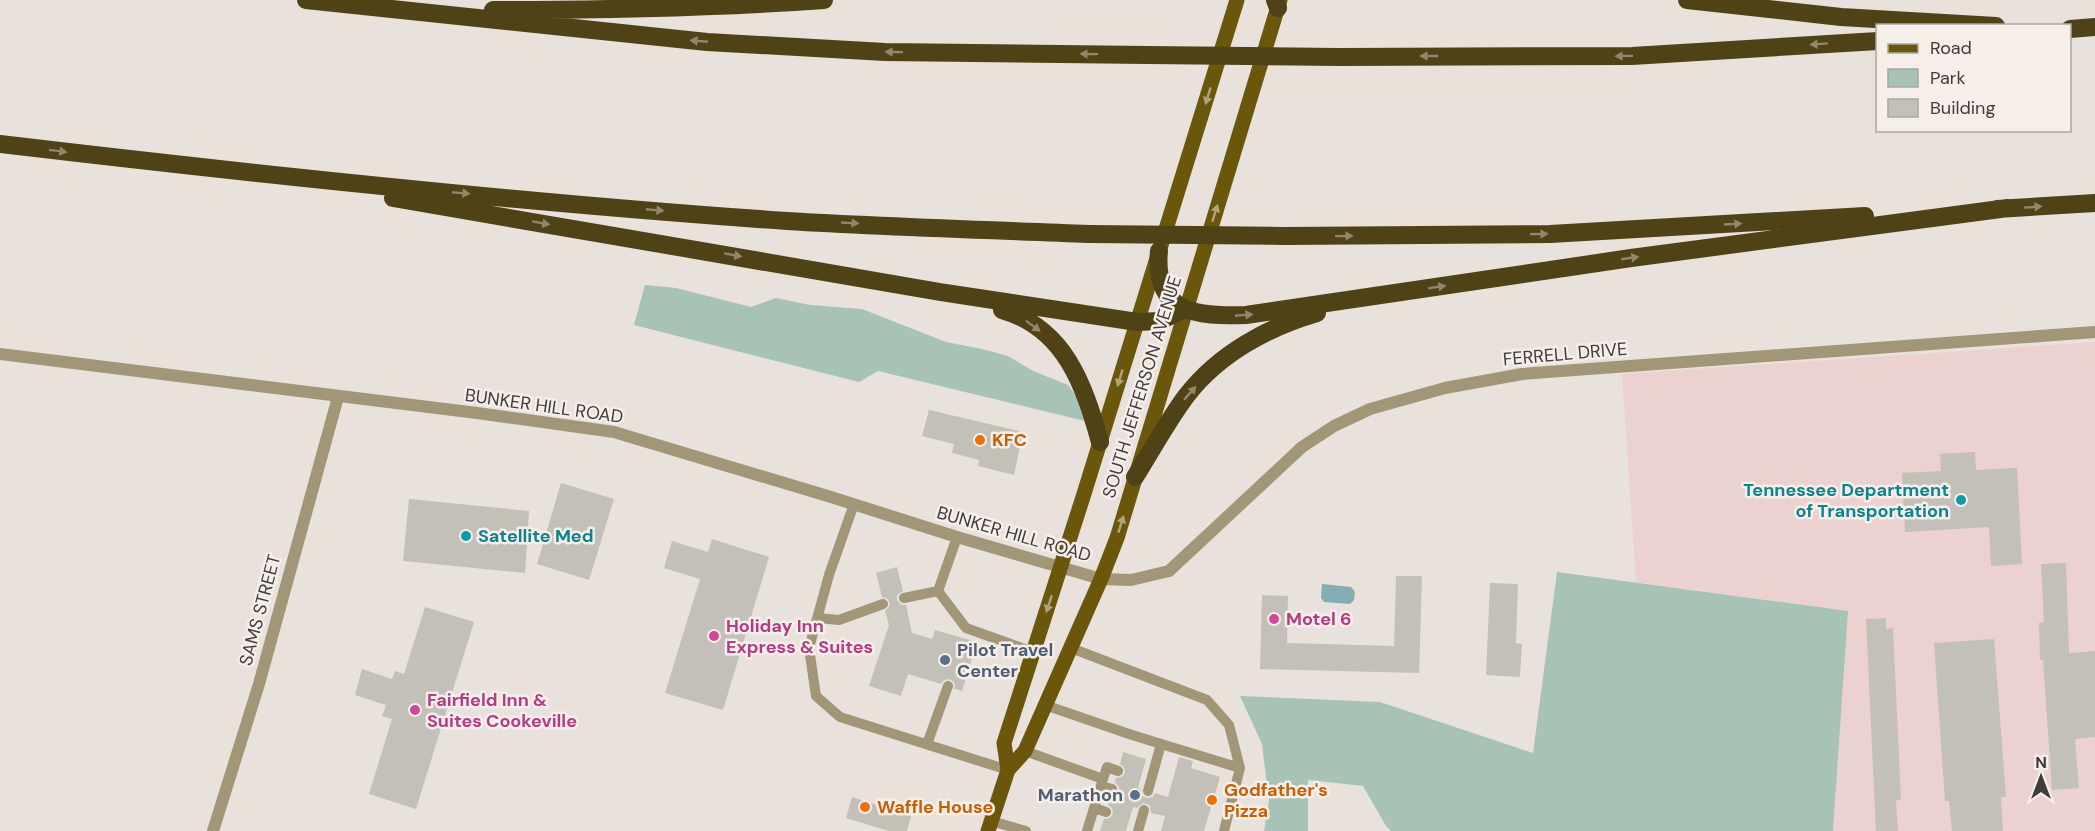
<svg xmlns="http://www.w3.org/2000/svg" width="2095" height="831" font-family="'DM Sans',sans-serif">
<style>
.industrial{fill:#ecd1d1}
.green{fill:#a6c3b5}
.water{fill:#83adb2}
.building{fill:#c3bfb9}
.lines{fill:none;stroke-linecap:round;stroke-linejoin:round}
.service{stroke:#a19676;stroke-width:10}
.minor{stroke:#a19676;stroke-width:12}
.primary{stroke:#6b570c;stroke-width:15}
.motorway{stroke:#4f4217;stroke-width:18}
.motorway-bridge{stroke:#4f4217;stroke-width:18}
.oneway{fill:#91876b}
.oneway2{fill:#b0a27a}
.food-dot{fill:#e8710a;stroke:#f5eee9;stroke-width:2}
.culture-dot{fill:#0f9aa8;stroke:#f5eee9;stroke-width:2}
.hotel-dot{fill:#d1479c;stroke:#f5eee9;stroke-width:2}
.service-dot{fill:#5c6f8a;stroke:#f5eee9;stroke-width:2}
.labels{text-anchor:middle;stroke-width:5;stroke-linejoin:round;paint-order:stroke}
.street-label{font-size:18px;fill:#3f3c3b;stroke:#f5eee9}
.food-label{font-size:18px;font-weight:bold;fill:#c56008;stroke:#f5eee9;text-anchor:start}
.culture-label{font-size:18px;font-weight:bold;fill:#0d838f;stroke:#f5eee9;text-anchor:end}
.hotel-label{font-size:18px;font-weight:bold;fill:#b23c85;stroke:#f5eee9;text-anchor:start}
.service-label{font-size:18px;font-weight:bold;fill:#4e5e75;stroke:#f5eee9;text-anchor:start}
</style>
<rect width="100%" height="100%" fill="#e8e1dc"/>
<!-- industrial -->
<path class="industrial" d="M2095,342V831H1833L1848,611L1636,582L1622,374Z"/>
<!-- green -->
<path class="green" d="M645,285L676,288L751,307L776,298L810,305L862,309L946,342L982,349L1008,356L1033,371L1068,385L1077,397L1085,421L878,371L859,382L634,325Z
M1557,572L1848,611L1833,831H1391L1386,826L1363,786L1308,780V831H1264L1269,801L1262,744L1240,696L1380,702L1533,753Z"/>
<!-- water -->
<path class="water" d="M1322,584L1351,587L1355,592L1354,600L1350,604L1324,602L1321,598Z"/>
<!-- building -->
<path class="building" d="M929,410L1023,432L1014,475L978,466L979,460L952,453L954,444L922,436Z
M1975,452L1976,470L2017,468L2022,564L1991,566L1989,527L1905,532L1902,473L1941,471L1940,454Z
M561,483L614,499L589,580L537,564Z
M409,499L529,511L525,573L403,561Z
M712,539L769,557L723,710L665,693L700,579L664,568L672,541L708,552Z
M2066,563L2069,653L2095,651V737L2075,739L2079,788L2052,790L2043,660H2040L2039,623L2044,622L2041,564Z
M897,567L903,591L897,595V600L901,605H906L912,633L932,639L935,630L977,642L962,691L955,689L954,682L950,679L944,680L941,684L908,674L901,696L869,686L889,625L885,611L890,605L888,599L882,597L876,573Z
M1396,576H1422L1419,673L1260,669L1262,595L1288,596L1287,643L1394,646Z
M1490,583L1518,584L1516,643L1522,644L1520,677L1486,675Z
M425,607L474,622L416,809L369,794L392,719L382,716L386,705L355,695L362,669L392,679L395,671L404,674Z
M1886,618V629L1893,628L1901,800H1896L1898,831H1876L1866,619Z
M1994,639L2006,797H2001L2003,831H1952L1949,801H1945L1934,643Z
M1123,752L1146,759L1138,788L1141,789L1142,796L1147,798L1153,797L1155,793L1168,797L1179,757L1193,761L1191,768L1220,777L1204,831H1161L1165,816L1151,813L1150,805L1143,803L1137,808L1133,807L1126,831H1100L1104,819L1110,818L1113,814L1112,808L1108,805L1110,796H1114L1119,792V787L1115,782L1116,778L1122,777L1125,773L1124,767L1120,764Z
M852,797L911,816L907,831H889L846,818Z"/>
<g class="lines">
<!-- service -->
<path class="service" d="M854,504L829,575L809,648L816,696L840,717L1008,770
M957,537L938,591L966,628L1033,652
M904,598L938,591
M818,618L839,620L883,604
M1071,648L1207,700L1229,725L1240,768L1224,831
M1045,705L1132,735L1240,768
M927,744L948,686
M1025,751L1103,779L1087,831
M1103,779L1107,767L1118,771
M1101,786L1112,789
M1148,791L1161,744
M1094,808L1106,812
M991,821L1026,831
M1138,831L1144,810"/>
<!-- minor -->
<path class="minor" d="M0,354L477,413L614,432L831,497L957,537L1101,579L1131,580L1169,571L1302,447L1334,426L1370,409L1445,388L1522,374L2095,332
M213,831L259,684L338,397"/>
<!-- primary -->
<path class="primary" d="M1008,770L1004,743L1083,497L1237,0
M988,831L1008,770L1025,751L1101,579L1117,538L1280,0"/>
<!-- motorway -->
<path class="motorway" d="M306,0L707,42L885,52L1147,55
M1275,0L1278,8
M1687,0L1841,17L1996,26
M493,10C604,10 714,8 824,0
M2070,29L2095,27
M1339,57L1632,56L1878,41
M0,144C262,175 524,203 787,221C888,227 989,230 1089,234
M393,198L940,292L1137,322L1159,321L1186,309
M1997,209L2095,203
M1285,236L1550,234L1865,216
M1159,251C1153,313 1197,317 1246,315L1631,258L2008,208
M1002,310C1065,328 1084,385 1100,442
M1135,477C1152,450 1168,420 1187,395C1219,354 1268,327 1317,313"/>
<!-- motorway-bridge -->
<path class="motorway-bridge" d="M1147,55L1339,57
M1089,234L1285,236"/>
</g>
<!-- one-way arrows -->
<defs><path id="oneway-solid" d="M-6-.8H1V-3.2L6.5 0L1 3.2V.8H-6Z" transform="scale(1.5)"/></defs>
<g class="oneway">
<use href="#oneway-solid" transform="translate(699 41) rotate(-175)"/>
<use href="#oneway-solid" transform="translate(1819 44) rotate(176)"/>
<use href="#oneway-solid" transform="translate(894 52) rotate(-179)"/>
<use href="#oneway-solid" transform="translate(1089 54) rotate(-179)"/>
<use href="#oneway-solid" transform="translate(1429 56) rotate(180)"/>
<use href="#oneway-solid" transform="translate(1624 56) rotate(179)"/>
<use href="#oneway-solid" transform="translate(58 151) rotate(7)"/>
<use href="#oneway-solid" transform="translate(461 193) rotate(5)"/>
<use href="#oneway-solid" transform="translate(2033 207) rotate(-4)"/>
<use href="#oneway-solid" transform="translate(655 210) rotate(5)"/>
<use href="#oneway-solid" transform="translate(541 223) rotate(10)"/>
<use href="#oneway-solid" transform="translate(850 223) rotate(3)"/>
<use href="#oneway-solid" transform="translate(1733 224) rotate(-3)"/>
<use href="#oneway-solid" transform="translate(1539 234) rotate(-1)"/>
<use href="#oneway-solid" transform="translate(1344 236) rotate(-1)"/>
<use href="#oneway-solid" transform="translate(733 255) rotate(10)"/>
<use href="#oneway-solid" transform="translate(1630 258) rotate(-8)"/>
<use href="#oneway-solid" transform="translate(1437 287) rotate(-9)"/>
<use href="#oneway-solid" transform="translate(1244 315) rotate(-5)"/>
<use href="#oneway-solid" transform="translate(1033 326) rotate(37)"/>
<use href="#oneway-solid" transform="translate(1190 393) rotate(-49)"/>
</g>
<g class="oneway2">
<use href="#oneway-solid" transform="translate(1208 96) rotate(107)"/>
<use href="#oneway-solid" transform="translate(1215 213) rotate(-73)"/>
<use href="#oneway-solid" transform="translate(1120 378) rotate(107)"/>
<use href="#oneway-solid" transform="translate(1121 524) rotate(-73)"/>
<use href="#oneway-solid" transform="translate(1049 604) rotate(108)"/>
</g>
<!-- markers -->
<g class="food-dot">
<circle cx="980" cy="440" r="6"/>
<circle cx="1212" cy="800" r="6"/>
<circle cx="865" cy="807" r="6"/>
</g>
<g class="culture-dot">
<circle cx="1961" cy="500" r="6"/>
<circle cx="466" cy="536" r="6"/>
</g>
<g class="hotel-dot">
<circle cx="1274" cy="619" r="6"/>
<circle cx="714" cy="636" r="6"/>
<circle cx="415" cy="710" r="6"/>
</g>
<g class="service-dot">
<circle cx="945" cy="660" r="6"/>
<circle cx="1135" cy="795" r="6"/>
</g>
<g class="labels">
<!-- street labels -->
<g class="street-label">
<text transform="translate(1565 354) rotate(-5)" y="6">FERRELL DRIVE</text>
<text transform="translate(1142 387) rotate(-73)" y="6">SOUTH JEFFERSON AVENUE</text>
<text transform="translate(544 406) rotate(8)" y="6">BUNKER HILL ROAD</text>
<text transform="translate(1014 534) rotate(16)" y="6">BUNKER HILL ROAD</text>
<text transform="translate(260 610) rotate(-75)" y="6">SAMS STREET</text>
</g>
<!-- food labels -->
<g class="food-label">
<text x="992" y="446">KFC</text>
<text x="1224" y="796">Godfather's<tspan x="1224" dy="21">Pizza</tspan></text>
<text x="877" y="813">Waffle House</text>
</g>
<!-- culture labels -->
<g class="culture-label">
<text x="1949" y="496">Tennessee Department<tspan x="1949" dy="21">of Transportation</tspan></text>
<text x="478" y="542" text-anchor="start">Satellite Med</text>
</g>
<!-- hotel labels -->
<g class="hotel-label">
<text x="1286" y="625">Motel 6</text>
<text x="726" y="632">Holiday Inn<tspan x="726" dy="21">Express &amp; Suites</tspan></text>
<text x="427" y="706">Fairfield Inn &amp;<tspan x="427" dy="21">Suites Cookeville</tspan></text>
</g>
<!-- service labels -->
<g class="service-label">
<text x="957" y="656">Pilot Travel<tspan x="957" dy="21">Center</tspan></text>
<text x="1123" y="801" text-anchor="end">Marathon</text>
</g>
</g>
<!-- legend -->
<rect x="1876" y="24" width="195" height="108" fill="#f5eee9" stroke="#aca7a3" stroke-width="1.5"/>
<rect x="1888" y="44" width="30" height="9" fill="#6b570c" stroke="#aca7a3" stroke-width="1.5"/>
<text x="1930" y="54" font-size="18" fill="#3f3c3b">Road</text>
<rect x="1888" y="69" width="30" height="18" fill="#a6c3b5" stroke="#aca7a3" stroke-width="1.5"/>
<text x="1930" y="84" font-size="18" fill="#3f3c3b">Park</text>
<rect x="1888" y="99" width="30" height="18" fill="#c3bfb9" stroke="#aca7a3" stroke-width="1.5"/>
<text x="1930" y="114" font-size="18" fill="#3f3c3b">Building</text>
<!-- north arrow -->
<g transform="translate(2041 777)" stroke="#f5eee9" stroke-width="4.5" paint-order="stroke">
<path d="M0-4.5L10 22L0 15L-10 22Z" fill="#3f3c3b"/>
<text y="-9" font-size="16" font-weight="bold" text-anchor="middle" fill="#3f3c3b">N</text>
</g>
</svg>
